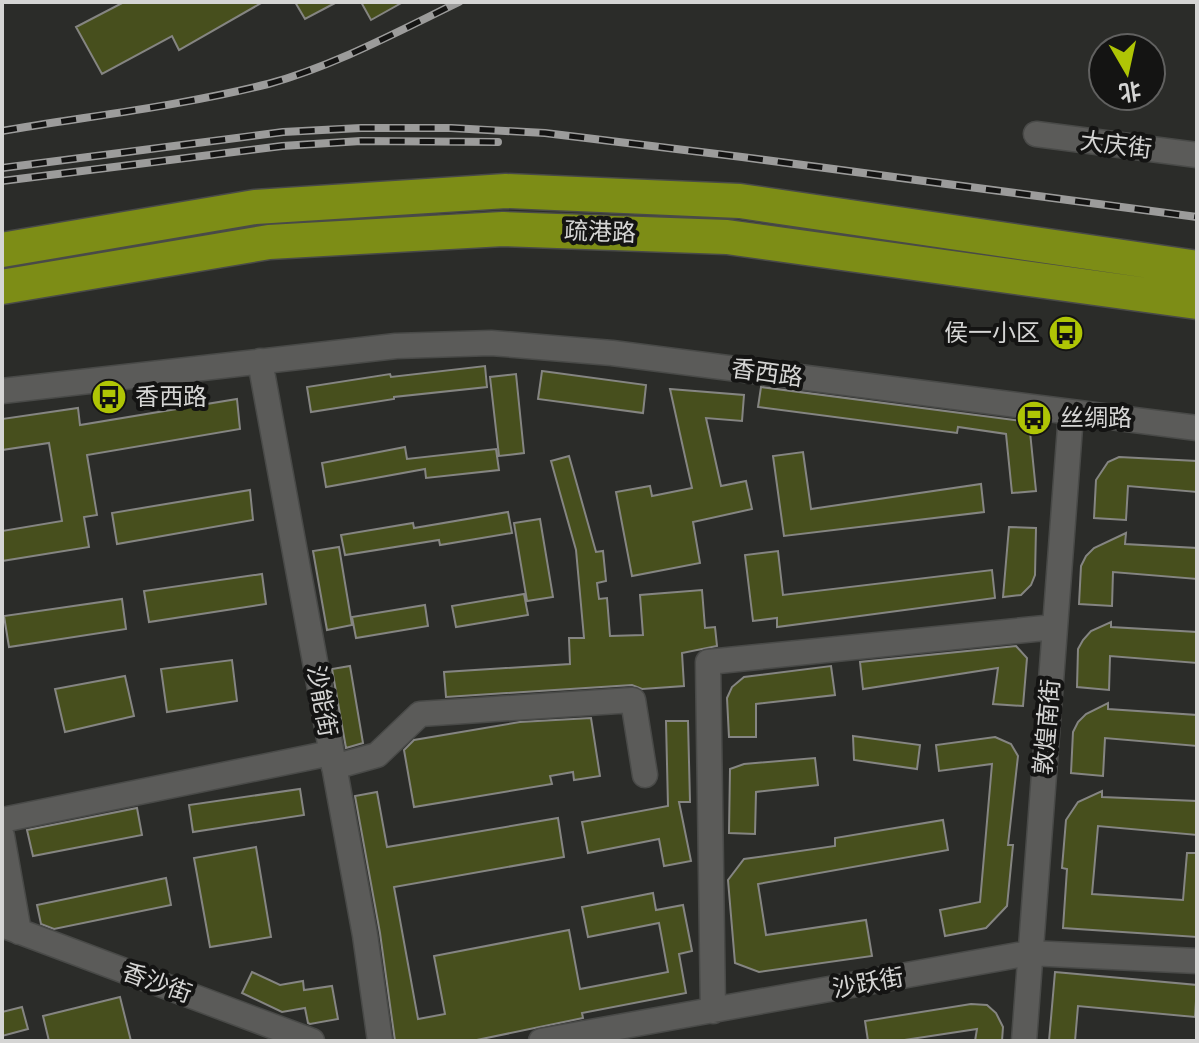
<svg xmlns="http://www.w3.org/2000/svg" width="1199" height="1043" font-family="'Roboto Condensed','Noto Sans SC',sans-serif">
<style>
.building{fill:#474f1d;stroke:#858582;stroke-width:2}
.lines{fill:none;stroke-linecap:round;stroke-linejoin:round}
.minor-casing{stroke:#494a48;stroke-width:27}
.highway-casing{stroke:#494a48;stroke-width:37}
.minor{stroke:#5b5b59;stroke-width:24}
.highway{stroke:#7d8d16;stroke-width:34}
.rail-casing{stroke:#9c9c9b;stroke-width:8}
.rail{stroke:#141413;stroke-width:5;stroke-dasharray:15;stroke-linecap:butt}
.labels{text-anchor:middle;stroke-width:8;stroke-linejoin:round;paint-order:stroke}
.street-label{font-size:24px;fill:#d5d5d4;stroke:#141413}
.poi-label{font-size:24px;fill:#d5d5d4;stroke:#141413;text-anchor:start}
</style>
<rect width="100%" height="100%" fill="#2b2c29"/>
<!-- building -->
<path class="building" d="M124,2H263L179,50L172,36L102,74L76,27Z
M295,2H337L305,19Z
M361,2H403L371,20Z
M485,366L487,387L394,397V399L311,412L307,387L390,374L391,377Z
M542,371L646,385L643,413L538,399Z
M516,374L524,453L499,456L490,377Z
M761,387L1029,422L1036,491L1012,493L1006,434L958,427L957,433L758,407Z
M670,389L744,395L742,421L706,418L721,486L746,481L752,509L693,522L700,563L632,576L616,492L650,486L652,496L692,488Z
M237,399L240,429L87,455L97,515L84,517L89,547L2,561V531L62,521L49,443L2,450V419L78,408L80,425Z
M405,447L407,459L496,449L499,470L426,478L425,469L326,487L322,463Z
M803,452L811,509L981,484L984,512L784,536L773,456Z
M569,456L596,552L603,551L606,581L597,583L599,599L607,598L610,636L643,635L640,595L702,590L705,628L715,627L717,646L682,653L684,686L642,689L632,685L446,697L444,672L570,664L569,638H584L576,550L551,461Z
M1119,457L1197,461V492L1128,486L1126,520L1094,518L1096,480L1108,462Z
M250,490L253,520L117,544L112,513Z
M508,512L512,533L440,545L439,540L345,555L341,535L413,523L414,528Z
M540,519L553,597L527,601L514,523Z
M1009,527L1036,528L1035,575L1031,585L1021,595L1003,597Z
M1126,533L1125,544L1197,548V579L1113,572L1112,606L1079,604L1081,566L1086,556L1094,548Z
M339,547L352,625L327,630L313,551Z
M778,551L783,595L992,570L995,598L777,627V618L753,621L745,555Z
M262,574L266,604L149,622L144,591Z
M524,594L528,615L456,627L452,606Z
M122,599L126,629L9,647L4,616Z
M425,605L428,626L356,638L352,617Z
M1111,622V627L1197,632V663L1110,656L1109,690L1077,687L1078,649L1083,640L1091,631Z
M1016,646L1027,658L1023,706L993,704L998,668L863,689L860,662Z
M232,660L237,701L167,712L161,669Z
M350,666L363,743L346,748L332,669Z
M831,666L835,695L756,704V737H729L727,698L732,687L744,677Z
M125,676L134,716L65,732L55,689Z
M1108,703V709L1197,715V746L1105,738L1103,776L1071,773L1073,732L1078,722L1086,714Z
M591,718L600,776L574,780L573,772L550,776L552,784L414,807L404,750L414,740L520,722Z
M666,721H688L690,802H679L691,861L664,866L659,839L588,853L582,822L668,806Z
M853,736L920,745L917,769L854,760Z
M995,737L1011,744L1018,756L1008,845H1013L1007,906L986,928L945,936L940,910L980,902L992,764L939,771L936,745Z
M815,758L818,785L756,792L755,834L729,833L730,769L744,764Z
M300,789L304,815L193,832L189,805Z
M1102,791V797L1197,801V835L1098,826L1092,894L1183,900L1187,853H1197V937L1063,928L1067,869L1062,868L1066,820L1078,802Z
M377,792L387,847L558,818L564,857L394,887L418,1019L445,1014L434,956L569,930L580,989L668,972L659,923L588,937L582,907L653,893L656,910L683,905L692,951L679,954L686,993L582,1013L583,1018L472,1041H395L380,933L355,796Z
M137,808L142,835L33,856L27,830Z
M943,820L948,850L758,884L766,935L866,920L872,956L759,972L735,963L728,880L744,859L835,846V838Z
M256,847L271,937L210,947L194,858Z
M166,878L171,905L54,929L41,924L37,905Z
M252,972L280,985L303,981L304,990L332,986L338,1019L310,1024L308,1023L305,1008L282,1012L242,993Z
M1055,972L1197,985L1195,1017L1078,1006L1075,1041H1049Z
M120,997L131,1041H49L43,1016Z
M971,1004L987,1005L996,1013L1003,1027L1002,1041H975L977,1029L898,1041H868L865,1021Z
M22,1007L28,1029L2,1036V1012Z"/>
<g class="lines">
<defs>
<path id="minor" d="M1036,134L1197,155
M260,361L365,935L380,1041
M2,391L396,346L491,343L612,353L1197,428
M334,767L377,755L420,714L633,700L645,775
M2,820L331,753
M2,836L19,932
M2,925L312,1041
M713,1011L708,662L1055,627
M541,1041L1029,953L1197,961
M1024,1041L1071,414"/>
<path id="highway" d="M2,250L255,207L506,191L740,201L1197,268
M2,287L269,242L503,229L727,237L1197,302"/>
</defs>
<!-- minor casing -->
<use href="#minor" class="minor-casing"/>
<!-- highway casing -->
<use href="#highway" class="highway-casing"/>
<!-- minor -->
<use href="#minor" class="minor"/>
<!-- highway -->
<use href="#highway" class="highway"/>
<defs>
<path id="rail" d="M2,131C90,116 181,106 268,84C334,66 397,32 459,2
M2,168L283,132L361,128H451L545,133L742,157L1197,217
M2,181L282,146L361,141L498,142"/>
</defs>
<!-- rail casing -->
<use href="#rail" class="rail-casing"/>
<!-- rail -->
<use href="#rail" class="rail"/>
</g>
<!-- icons -->
<defs>
<symbol id="bus-disc" viewBox="-11 -11 22 22"><circle r="9.5" fill="#afc505" stroke="#141413"/><path d="M-5-6H5V4H4V6H2V4H-2V6H-4V4H-5ZM-3.5-4V0h7V-4ZM-3.5 1.2v1.5H-2V1.2ZM2 1.2v1.5H3.5V1.2Z" fill="#111"/></symbol>
</defs>
<g fill-rule="evenodd">
<use href="#bus-disc" x="1046" y="313" width="40" height="40"/>
<use href="#bus-disc" x="89" y="377" width="40" height="40"/>
<use href="#bus-disc" x="1014" y="398" width="40" height="40"/>
</g>
<g class="labels">
<!-- street labels -->
<g class="street-label">
<text transform="translate(1116 145) rotate(7)" y="8">大庆街</text>
<text transform="translate(600 232) rotate(2)" y="8">疏港路</text>
<text transform="translate(767 373) rotate(8)" y="8">香西路</text>
<text transform="translate(322 701) rotate(80)" y="8">沙能街</text>
<text transform="translate(1047 727) rotate(-85)" y="8">敦煌南街</text>
<text transform="translate(157 983) rotate(20)" y="8">香沙街</text>
<text transform="translate(868 983) rotate(-10)" y="8">沙跃街</text>
</g>
<!-- poi labels -->
<g class="poi-label">
<text x="1040" y="341" text-anchor="end">侯一小区</text>
<text x="135" y="405">香西路</text>
<text x="1060" y="426">丝绸路</text>
</g>
</g>
<!-- border -->
<rect width="1199" height="1043" fill="none" stroke="#d5d5d4" stroke-width="8"/>
<!-- north arrow -->
<g transform="translate(1127 72) rotate(171)"><circle r="38" fill="#141413" stroke="#616160" stroke-width="2"/>
<path d="M0-6L14 30L0 20L-14 30Z" fill="#afc505"/>
<text y="-12" font-size="22" font-weight="bold" text-anchor="middle" fill="#d5d5d4">北</text>
</g>
</svg>
